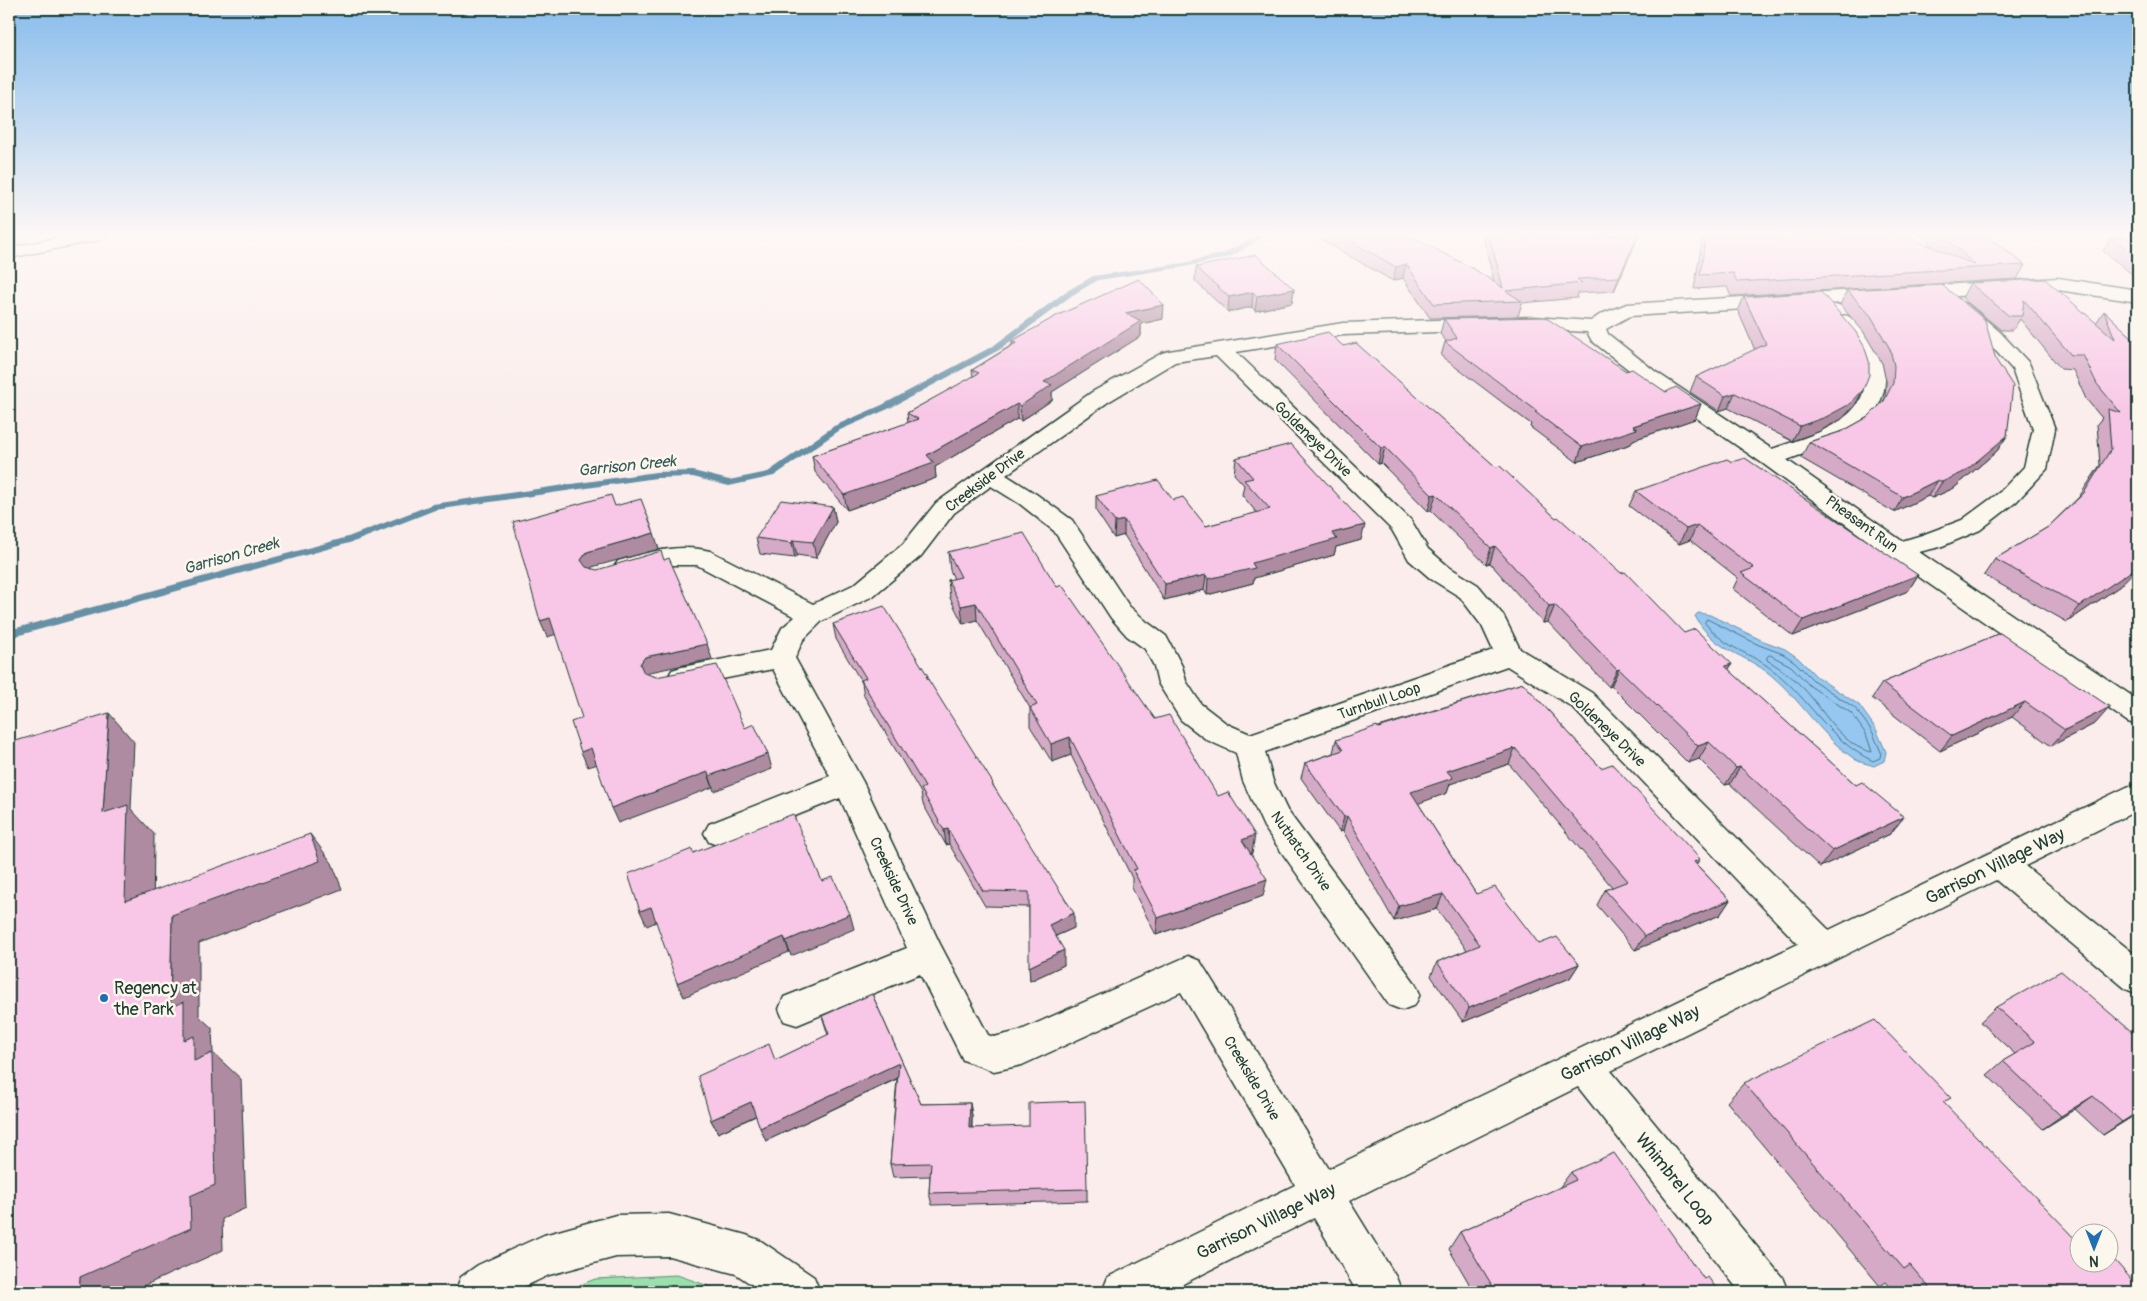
<svg xmlns="http://www.w3.org/2000/svg" width="2147" height="1301" font-family="Pangolin,sans-serif">
<style>
.green{fill:#9ae0ad;stroke:#5c8e70}
.water{fill:#95c7f1;stroke:#6690a5}
.lines{fill:none;stroke-linecap:round;stroke-linejoin:round}
.shore{stroke:#4e7480;stroke-width:1}
.stream{fill:#6690a5;fill-rule:evenodd}
.minor-casing{stroke:#1f3d34;stroke-width:3}
.major-casing{stroke:#1f3d34;stroke-width:3}
.minor{fill:#fbf7ec;fill-rule:evenodd}
.major{fill:#fbf7ec;fill-rule:evenodd}
.wall{fill:#d5aac6;stroke:#1f3d34}
.shaded-wall{fill:#ae8ba1;stroke:#1f3d34}
.building{fill:#f8c6e6;stroke:#1f3d34}
.poi-dot{fill:#1f6fb2;stroke:#fbf7ec;stroke-width:2}
.labels{text-anchor:middle;stroke-width:5;stroke-linejoin:round;paint-order:stroke}
.street-label{font-size:15px;fill:#1f3d34;stroke:#fbf7ec}
.water-label{font-size:16px;font-style:italic;fill:#37595a;stroke:#fbf7ec}
.near-street-label{font-size:18px;fill:#1f3d34;stroke:#fbf7ec}
.near-poi-label{font-size:18px;fill:#1f3d34;stroke:#fbf7ec;text-anchor:start}
</style>
<rect width="100%" height="100%" fill="#faedeb"/>
<filter id="ink" filterUnits="userSpaceOnUse"><feTurbulence type="fractalNoise" baseFrequency=".02" numOctaves="2"/><feDisplacementMap in="SourceGraphic" scale="10" xChannelSelector="R" yChannelSelector="G"/><feConvolveMatrix kernelMatrix="1 2 1 2 8 2 1 2 1" color-interpolation-filters="sRGB"/></filter>
<g filter="url(#ink)">
<!-- green -->
<path class="green" d="M677,1275L726,1292H563L595,1279Z"/>
<!-- water -->
<path class="water" d="M1698,613L1710,615L1761,640L1785,649L1798,658L1817,677L1859,705L1876,729L1886,752L1884,761L1874,766C1869,764 1861,763 1856,760C1823,739 1802,701 1772,676C1745,653 1714,652 1695,616Z"/>
<g class="lines">
<!-- shore -->
<path class="shore" d="M1707,619L1759,645L1783,654L1795,662L1814,681L1855,708L1872,731L1881,752L1880,758L1873,761C1828,740 1811,700 1774,671C1749,651 1728,651 1705,623Z
M1770,655L1791,666L1810,686L1851,713L1866,734L1872,752C1845,747 1828,718 1812,698C1800,683 1784,670 1767,660V657Z"/>
<!-- stream -->
<path class="stream" d="M1258,235H1267L1230,257L1184,267L1098,280L1071,296L999,350L888,409L840,430L774,476L729,486L693,477L656,478L435,510L356,541L9,638V630L348,537L433,504L656,472L693,471L729,480L768,472L834,426L882,405L993,346L1065,292L1093,276L1184,263L1224,253Z"/>
<defs>
<path id="minor" d="M2058,278L2138,290V302L2058,290L1630,316L1606,329L1608,334L1656,372L1772,449C1813,435 1884,417 1860,358C1854,343 1842,334 1833,321L1836,317C1841,316 1846,314 1851,318C1866,328 1884,358 1885,376C1886,393 1878,410 1867,422C1848,443 1813,450 1787,460L1902,541L1922,535L1962,520L2000,492L2024,467L2033,429L2012,369L1986,340L1950,308L1953,304L1960,302L1967,304L2000,332L2029,363L2055,429L2047,469L2016,502L1980,530L1940,547L1919,552L2138,700V725L2128,722L1889,556L1762,463L1642,380L1592,341L1587,332L1534,329L1343,335L1236,352L1411,520L1428,549L1449,567L1478,585L1503,615L1520,649L1592,693L1829,930L2127,787L2138,784V810L2025,866L2138,957V994L2126,989L1996,880L1611,1071L1782,1277L1788,1292H1740L1578,1087L1349,1201L1396,1277L1402,1292H1357L1314,1218L1167,1292H1102L1108,1277L1295,1185L1181,992L1022,1065L994,1071L963,1060L920,974L797,1025L784,1021L779,1009L784,997L907,948L840,798L720,846L709,842L704,833L709,824L830,776L773,669L682,687L672,684L668,677L672,670L682,667L771,650L782,628L795,617L697,565H662L627,575L618,573L614,567L618,561C648,552 679,543 710,551L813,604L855,584L903,544L936,503L982,470L1092,392L1162,353L1169,351L1343,323L1534,317L1591,321L1601,314L1627,304ZM1216,356L1392,530L1409,560L1431,579L1460,597L1482,626L1493,650L1250,734L1227,724L1201,704L1186,681L1182,666L1166,636L1147,622L1129,606L1072,520L1036,494L1006,475L1108,402L1175,362ZM991,486L1020,504L1054,531L1111,618L1127,636L1145,649L1154,666L1158,683L1181,720L1207,740L1236,753L1243,781L1264,827L1389,1005L1402,1010L1415,1005L1420,994L1415,983L1287,810L1273,781L1265,752L1507,666L1572,707L1798,944L1329,1169L1200,961L1188,956L1019,1031L994,1037L988,1035L940,944L863,782L795,658L803,640L822,621L873,596L921,556L954,513Z
M669,1214L746,1235L761,1241L814,1277L820,1292H763L736,1274L669,1256L616,1257L549,1275L513,1292H455L461,1277L478,1265L544,1235L616,1215Z"/>
<path id="major" d="M70,235H109L106,239L100,240L9,258V248Z"/>
</defs>
<!-- minor casing -->
<use href="#minor" class="minor-casing"/>
<!-- major casing -->
<use href="#major" class="major-casing"/>
<!-- minor -->
<use href="#minor" class="minor"/>
<!-- major -->
<use href="#major" class="major"/>
</g>
<!-- wall -->
<path class="wall" d="M1313,235H1408L1494,282L1483,237V235H1639L1614,291L1578,293L1577,298L1522,303L1518,316L1430,318L1403,278L1393,281Z
M1703,235H1904L1934,248L1921,235H1985L2025,265L2017,279L1731,296L1727,287L1694,289Z
M2112,237L2138,239V279L2103,251Z
M1196,267L1294,289L1292,303L1255,311L1252,307L1228,312L1195,281Z
M1970,283L2096,323L2104,311L2138,343L2120,586L2067,622L1984,575L1995,559L2048,527L2079,497L2100,465L2097,424L2102,418L2086,399L2073,370L2061,369L2020,319L2013,330H2001L1962,298Z
M1847,290L2007,436L1997,451L1954,488L1932,498L1928,496L1894,512L1801,458L1809,442L1843,431L1868,417L1882,403L1885,398L1886,381L1882,363L1863,331L1840,305Z
M1744,297L1863,390L1855,405L1842,419L1818,432L1792,441L1728,408L1719,411L1690,392L1696,377L1755,350L1738,311Z
M1163,319L1141,324V336L1052,392V400L1021,421L1017,419L935,467L936,478L847,510L815,472L812,456L908,423L907,413L973,377L972,370L1012,345V341Z
M1444,319L1626,371L1666,392L1701,404L1695,419L1633,440L1631,444L1577,462L1530,427L1531,424L1441,356L1445,342L1446,341L1440,334Z
M1277,344L1343,346L1496,467L1556,518L1684,633L1729,670L1856,785L1904,817L1890,834L1820,867L1730,784L1725,785L1699,759L1688,763L1611,686L1609,687L1548,622L1543,623L1490,563L1486,564L1431,511H1428L1381,463L1378,464L1275,360Z
M1236,458L1361,540L1336,547L1334,555L1254,578L1253,583L1207,595L1204,590L1164,600L1124,535L1114,538L1096,511V496L1173,500L1206,526L1257,513L1242,495L1244,485L1234,474Z
M1636,491L1918,575L1908,591L1793,636L1733,589L1738,578L1690,540L1679,544L1629,506Z
M833,507L836,522L816,558L797,555L795,558L760,554L756,538Z
M948,552L1057,587L1155,719L1252,853H1251L1263,896L1156,935L1132,888V878L1071,755L1052,762L1030,726V708L977,620L963,624L950,598L948,580L954,579L950,570Z
M833,624L928,676V681L994,787L1074,928L1056,936L1064,965L1030,981L1029,907L985,906L949,844L946,845L923,804L921,793L864,696L862,683L836,639Z
M2000,633L2096,723L2051,746L2012,717L1940,751L1872,698L1882,683Z
M1523,683L1601,768L1697,865L1730,900L1720,915L1635,950L1597,905L1605,890L1612,887L1509,764L1450,784L1447,793L1418,803L1476,894L1539,944L1579,964L1570,978L1463,1022L1431,976L1437,962L1467,950L1437,909L1394,921L1343,831L1340,832L1301,778L1305,763L1333,753L1336,740Z
M872,994L921,1104L970,1103L972,1116V1127L1087,1189V1201L932,1205L929,1193L930,1176L893,1177L890,1164L897,1079L766,1141L756,1116L718,1133L711,1120L775,1060L828,1035L822,1016Z
M1996,1007L2138,1113L2103,1135L2075,1109L2043,1129L1987,1075L2003,1061L2015,1054L1980,1022Z
M1744,1083L1944,1104L2080,1264L2138,1292H1895L1886,1282L1880,1286L1727,1102Z
M1571,1172L1704,1279L1719,1292H1474L1449,1249L1460,1232L1559,1188Z"/>
<!-- shaded-wall -->
<path class="shaded-wall" d="M1638,235H1639L1614,291L1619,277Z
M1406,264L1403,278L1393,281L1396,267Z
M1294,289L1292,303L1255,311L1257,296Z
M1253,292L1252,307L1228,312L1229,297Z
M1164,305L1163,319L1141,324V336L1052,392V400L1021,421L1020,406L1044,382L1125,313Z
M1863,390L1855,405L1842,419L1818,432L1792,441L1800,426Z
M1735,393L1728,408L1719,411L1725,396Z
M1017,404V419L935,467L936,478L847,510L844,495L927,455Z
M1701,404L1695,419L1633,440L1631,444L1577,462L1582,447L1633,426Z
M2007,436L1997,451L1954,488L1932,498L1942,482Z
M1385,447L1381,463L1378,464L1381,448Z
M1938,480L1928,496L1894,512L1903,497Z
M1436,494L1431,511H1428L1432,495Z
M833,507L836,522L816,558L813,542Z
M1124,520V535L1114,538L1115,522Z
M1365,525L1361,540L1336,547L1334,555L1254,578L1253,583L1207,595L1208,579L1332,533Z
M1697,525L1690,540L1679,544L1686,529Z
M654,533L659,549L592,567L587,576L581,560L587,552Z
M793,540L797,555L795,558L792,543Z
M1495,546L1490,563L1486,564L1491,548Z
M2138,565V567L2120,586L2067,622L2080,606Z
M1206,575L1204,590L1164,600L1165,584Z
M1918,575L1908,591L1793,636L1803,620Z
M976,603L977,620L963,624L961,606Z
M1555,605L1548,622L1543,623L1549,606Z
M550,618L557,634L547,637L540,621Z
M707,644L712,659L650,672L645,680L640,664L645,657Z
M1732,664L1722,681L1725,666Z
M1619,669L1611,686L1609,687L1617,670Z
M2025,702L2012,717L1940,751L1952,736Z
M2110,707L2096,723L2051,746L2065,730Z
M109,713L134,742L131,809L154,834L153,929L125,901L103,813Z
M1070,737L1071,755L1052,762L1051,744Z
M1709,742L1699,759L1688,763L1698,746Z
M591,748L598,764L588,767L581,752Z
M1515,748L1509,764L1450,784L1447,793L1406,808L1411,792L1447,771Z
M768,754L772,769L714,791L709,776Z
M1740,767L1730,784L1725,785L1736,768Z
M708,772L713,787L618,823L611,808Z
M1347,816L1343,831L1340,832L1344,817Z
M1904,817L1890,834L1820,867L1832,851Z
M948,829L949,844L946,845L944,830Z
M310,834L332,863L342,889L199,943V1016L212,1028L213,1053L241,1079L246,1208L222,1219L223,1250L130,1292H79L80,1277L190,1196L194,1061L184,1040L170,1007L172,915Z
M1255,835L1252,853L1239,857L1242,840Z
M1700,859L1690,874L1694,862Z
M1267,879L1263,896L1156,935L1158,918Z
M1443,894L1437,909L1394,921L1399,906Z
M1730,900L1720,915L1635,950L1645,936Z
M651,907L658,921L647,926L640,911Z
M1074,913V928L1049,939V925Z
M850,914L854,929L791,956L786,941Z
M784,937L789,952L684,997L677,983Z
M1064,950V965L1030,981L1029,967Z
M1579,964L1570,978L1463,1022L1469,1008Z
M899,1063L902,1076L766,1141L760,1128Z
M2093,1096L2075,1109L2043,1129L2061,1116Z
M751,1102L757,1115L718,1133L711,1120Z
M970,1103L972,1116L971,1141L969,1128Z
M2138,1112V1113L2103,1135L2122,1122Z"/>
<!-- building -->
<path class="building" d="M1340,235H1408L1474,269L1503,288L1489,235H1638L1619,277L1577,279L1582,283L1506,291L1522,301L1434,304L1406,264L1396,267Z
M1706,235H1904L1975,265L1943,235H1985L2025,265L1737,282L1733,273L1700,275Z
M2112,237L2138,239V258Z
M1256,255L1294,289L1257,296L1253,292L1229,297L1196,267Z
M1139,279L1164,305L1125,313L1141,321L1044,382L1052,385L1020,406L1017,404L927,455L934,463L844,495L812,456L918,419L907,413L979,373L972,370L1016,343L1012,341L1058,315Z
M2045,279L2115,339L2104,311L2138,343V565L2133,570L2080,606L1995,559L2048,527L2084,493L2111,449L2108,409L2121,413L2097,384L2083,355H2071L2024,300L2022,316H2009L1970,283Z
M1942,285L1985,320L1996,360L2013,386L2007,436L1964,472L1942,482L1938,480L1903,497L1809,442L1843,431L1868,417L1884,401L1893,383L1894,366L1890,349L1871,316L1847,290Z
M1821,292L1855,331L1864,346L1869,361V375L1863,390L1850,404L1826,417L1800,426L1735,393L1725,396L1696,377L1766,344L1744,297Z
M1545,317L1626,371L1632,369L1666,392L1676,387L1701,404L1633,426L1637,429L1582,447L1535,412L1537,411L1445,342L1457,338L1444,319Z
M1328,332L1343,346L1356,343L1496,467L1500,466L1556,518L1558,517L1621,573L1625,572L1684,633L1695,629L1732,664L1725,666L1856,785L1862,782L1904,817L1832,851L1740,767L1736,768L1709,742L1698,746L1619,669L1617,670L1555,605L1549,606L1495,546L1491,548L1436,494L1432,495L1385,447L1381,448L1277,344Z
M1291,444L1365,525L1332,533L1337,539L1252,563L1255,568L1208,579L1206,575L1165,584L1124,520L1115,522L1096,496L1158,480L1173,500L1183,497L1206,526L1270,509L1244,480L1253,478L1236,458Z
M1745,458L1918,575L1803,620L1741,573L1754,568L1697,525L1686,529L1636,491L1727,459L1732,462Z
M611,495L615,506L641,499L654,533L587,552L581,560L586,567L597,570L661,551L664,560L669,558L707,644L645,657L640,664L644,673L656,677L717,665L745,728L754,724L768,754L709,776L708,772L611,808L591,748L581,752L571,722L582,718L550,618L540,621L513,522Z
M781,500L833,507L813,542L793,540L792,543L756,538Z
M1024,533L1057,587L1062,585L1155,719L1169,715L1218,796L1228,792L1255,835L1242,840L1267,879L1158,918L1133,870L1137,869L1070,737L1051,744L1030,708L1037,705L976,603L961,606L948,580L961,577L948,552Z
M884,606L928,676H926L993,783L992,784L1074,913L1049,925L1064,950L1029,967V892L983,891L948,829L944,830L921,789L925,787L861,680L866,678L833,624Z
M2000,633L2110,707L2065,730L2025,702L1952,736L1882,683Z
M1523,683L1601,768L1612,764L1700,859L1694,862L1730,900L1645,936L1605,890L1628,881L1515,748L1447,771L1453,778L1411,792L1476,894L1495,887L1539,944L1557,937L1579,964L1469,1008L1437,962L1480,945L1443,894L1399,906L1347,816L1344,817L1305,763L1343,750L1336,740L1377,726L1378,728Z
M109,713L103,813L128,805L125,901L310,834L320,861L172,915L170,1007L184,1002V1040L194,1036V1061L212,1053L215,1185L190,1196L191,1228L80,1277L79,1292H9V743Z
M793,814L822,881L833,877L850,914L786,941L784,937L677,983L651,907L640,911L628,874L692,849L693,853Z
M2061,971L2138,1037V1112L2122,1122L2093,1096L2061,1116L2003,1061L2035,1042L1996,1007Z
M872,994L921,1104L970,1103L969,1128L1029,1126V1103L1085,1101L1087,1189L929,1193L931,1163L890,1164L899,1063L760,1128L751,1102L711,1120L698,1076L769,1044L775,1060L829,1034L822,1016Z
M1875,1020L1951,1098L1943,1102L2080,1243V1264H2110V1255L2138,1287V1292H1933L1910,1265L1904,1269L1744,1083Z
M1614,1153L1704,1279L1708,1277L1719,1292H1496L1460,1232L1576,1180L1571,1172Z"/>
</g>
<!-- sky -->
<linearGradient id="sky" x2="0" y2="1"><stop stop-color="#87bcec"/><stop offset="0.56" stop-color="#fdf7f6"/><stop offset="1" stop-color="#fdf7f6" stop-opacity="0"/></linearGradient>
<rect width="2147" height="418" fill="url(#sky)"/>
<!-- markers -->
<circle class="poi-dot" cx="104" cy="998" r="5"/>
<g class="labels">
<!-- street labels -->
<g class="street-label">
<text transform="translate(1313 439) rotate(44)" y="5">Goldeneye Drive</text>
<text transform="translate(985 480) rotate(-37)" y="5">Creekside Drive</text>
<text transform="translate(1862 524) rotate(36)" y="5">Pheasant Run</text>
<text transform="translate(1379 701) rotate(-19)" y="5">Turnbull Loop</text>
<text transform="translate(1607 729) rotate(44)" y="5">Goldeneye Drive</text>
<text transform="translate(1301 851) rotate(55)" y="5">Nuthatch Drive</text>
<text transform="translate(894 881) rotate(65)" y="5">Creekside Drive</text>
<text transform="translate(1252 1078) rotate(59)" y="5">Creekside Drive</text>
</g>
<!-- water labels -->
<g class="water-label">
<text transform="translate(627 465) rotate(-6)" y="6">Garrison Creek</text>
<text transform="translate(231 555) rotate(-16)" y="6">Garrison Creek</text>
</g>
<!-- near-street labels -->
<g class="near-street-label">
<text transform="translate(1995 866) rotate(-26)" y="6">Garrison Village Way</text>
<text transform="translate(1630 1043) rotate(-26)" y="6">Garrison Village Way</text>
<text transform="translate(1675 1179) rotate(51)" y="6">Whimbrel Loop</text>
<text transform="translate(1266 1221) rotate(-26)" y="6">Garrison Village Way</text>
</g>
<!-- near-poi labels -->
<g class="near-poi-label">
<text x="114" y="994">Regency at<tspan x="114" dy="21">the Park</tspan></text>
</g>
</g>
<!-- margin -->
<rect width="2147" height="1301" fill="none" stroke="#fbf7ec" stroke-width="30"/>
<rect x="15" y="15" width="2117" height="1271" fill="none" stroke="#1f3d34" stroke-width="2" filter="url(#ink)"/>
<!-- north arrow -->
<g transform="translate(2094 1248) rotate(180)"><circle r="24" fill="#fbf7ec" stroke="#a3ada2"/>
<path d="M0-4L9 19L0 12L-9 19Z" fill="#1f6fb2"/>
<text y="-8" font-size="14" font-weight="bold" text-anchor="middle" fill="#1f3d34">N</text>
</g>
</svg>
